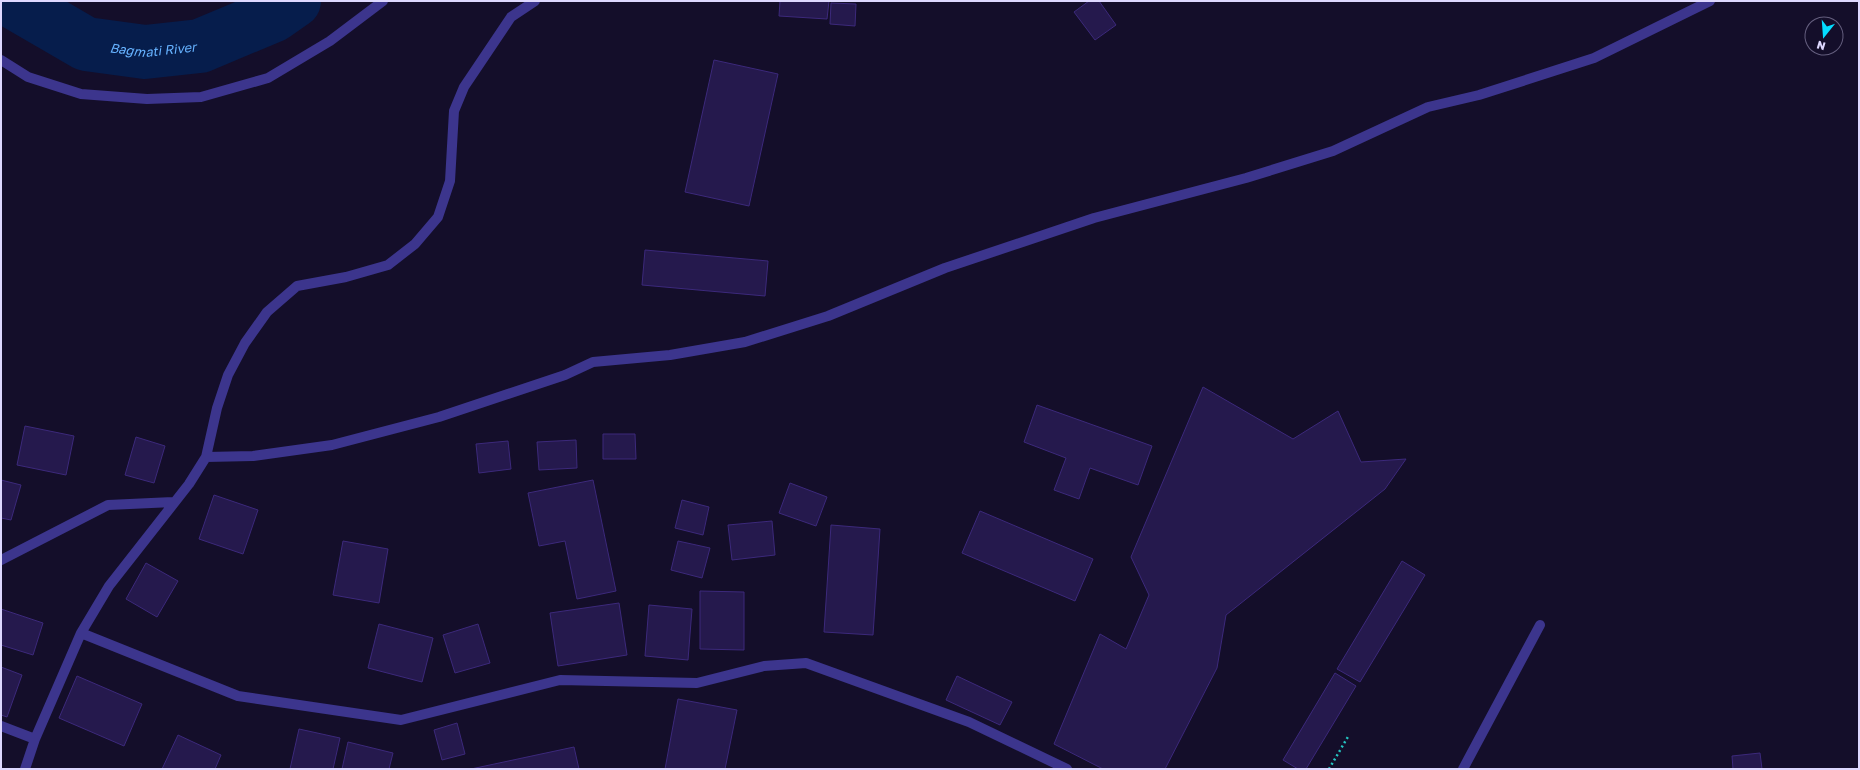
<svg xmlns="http://www.w3.org/2000/svg" width="1860" height="770" font-family="'Golos Text',sans-serif">
<style>
.lines{fill:none;stroke-linecap:round;stroke-linejoin:round}
.river{stroke:#061d4c;stroke-width:54}
.building{fill:#25194d;stroke:#3c297b}
.path{stroke:#25c5c2;stroke-width:2.5;stroke-dasharray:2 3;stroke-linecap:butt}
.street{stroke:#3c358d;stroke-width:10}
.labels{text-anchor:middle;stroke-width:3.5;stroke-linejoin:round;paint-order:stroke}
.water-label{font-size:13px;font-style:italic;fill:#66b2ff;stroke:#140e2a}
</style>
<rect width="100%" height="100%" fill="#140e2a"/>
<g class="lines">
<!-- river -->
<path class="river" id="s1" d="M12,1L86,44L145,52L200,46L274,15L294,1"/>
</g>
<!-- building -->
<path class="building" d="M780,1H829L827,19L779,16Z
M1089,1H1099L1116,25L1095,40L1074,12Z
M831,3L856,4L855,26L830,24Z
M714,60L778,74L749,206L685,192Z
M645,250L768,261L765,296L642,285Z
M1203,387L1293,439L1338,411L1361,462L1406,459L1385,489L1226,615L1217,668L1165,769H1103L1054,744L1100,634L1126,649L1149,595L1131,557Z
M1037,405L1152,446L1138,485L1090,468L1079,499L1054,490L1066,458L1024,442Z
M25,426L74,436L66,475L17,465Z
M603,434H635L636,459H603Z
M136,437L165,446L154,483L125,475Z
M576,440L577,468L539,470L537,442Z
M508,441L511,469L479,473L476,444Z
M1,480L21,485L11,520L1,518Z
M593,480L616,591L577,599L565,541L539,546L528,493Z
M790,483L827,497L816,526L779,513Z
M214,495L258,510L243,554L199,539Z
M682,500L709,507L703,535L675,528Z
M980,511L1093,559L1075,601L962,553Z
M772,521L775,555L732,560L728,525Z
M831,525L880,529L873,635L824,632Z
M343,541L388,549L379,603L333,595Z
M678,541L710,548L702,578L671,570Z
M1402,561L1425,575L1360,682L1337,669Z
M146,563L178,581L157,617L126,599Z
M700,591L744,592V650L700,649Z
M619,603L627,655L558,666L550,613Z
M649,605L692,609L688,660L645,656Z
M1,609L43,623L33,655L1,645Z
M379,624L433,638L422,682L368,668Z
M478,624L490,663L455,673L443,635Z
M1,667L22,675L7,717L1,715Z
M1335,673L1356,686L1306,769H1298L1283,760Z
M77,676L142,704L124,746L59,718Z
M957,676L1012,702L1000,725L946,700Z
M678,699L737,710L725,769H665Z
M457,723L465,754L442,760L434,730Z
M299,729L340,738L333,769H290Z
M178,735L221,755L215,769H162Z
M348,742L393,753L389,769H342Z
M574,747L579,769H471Z
M1760,753L1762,769H1733L1732,756Z"/>
<g class="lines">
<!-- path -->
<path class="path" d="M1329,769L1349,735"/>
<!-- street -->
<path class="street" d="M1,60L28,77L81,94L147,99L201,97L268,78L330,41L383,1
M206,457L253,456L332,445L439,417L565,375L593,362L670,355L745,342L828,316L945,268L1094,218L1246,178L1333,151L1428,107L1479,95L1594,58L1710,1
M1,560L108,505L173,502
M81,633L238,696L401,720L560,680L697,683L764,666L806,663L969,722L1067,769
M1,726L35,739
M25,769L35,739L81,633L109,586L189,484L206,457L217,408L228,375L245,343L267,312L297,286L346,277L388,265L415,244L438,217L450,181L454,111L464,87L511,17L535,1
M1463,769L1540,625"/>
</g>
<g class="labels">
<!-- water labels -->
<g class="water-label">
<text dy="5" stroke="none"><textPath href="#s1" startOffset="153">Bagmati River</textPath></text>
</g>
</g>
<!-- border -->
<rect width="1860" height="770" fill="none" stroke="#ded8ff" stroke-width="4"/>
<!-- north arrow -->
<g transform="translate(1824 36) rotate(197)"><circle r="19" fill="#140e2a" stroke="#655f7f"/>
<path d="M0-3L7 15L0 10L-7 15Z" fill="#04dcff"/>
<text y="-6" font-size="11" font-weight="bold" text-anchor="middle" fill="#ded8ff">N</text>
</g>
</svg>
